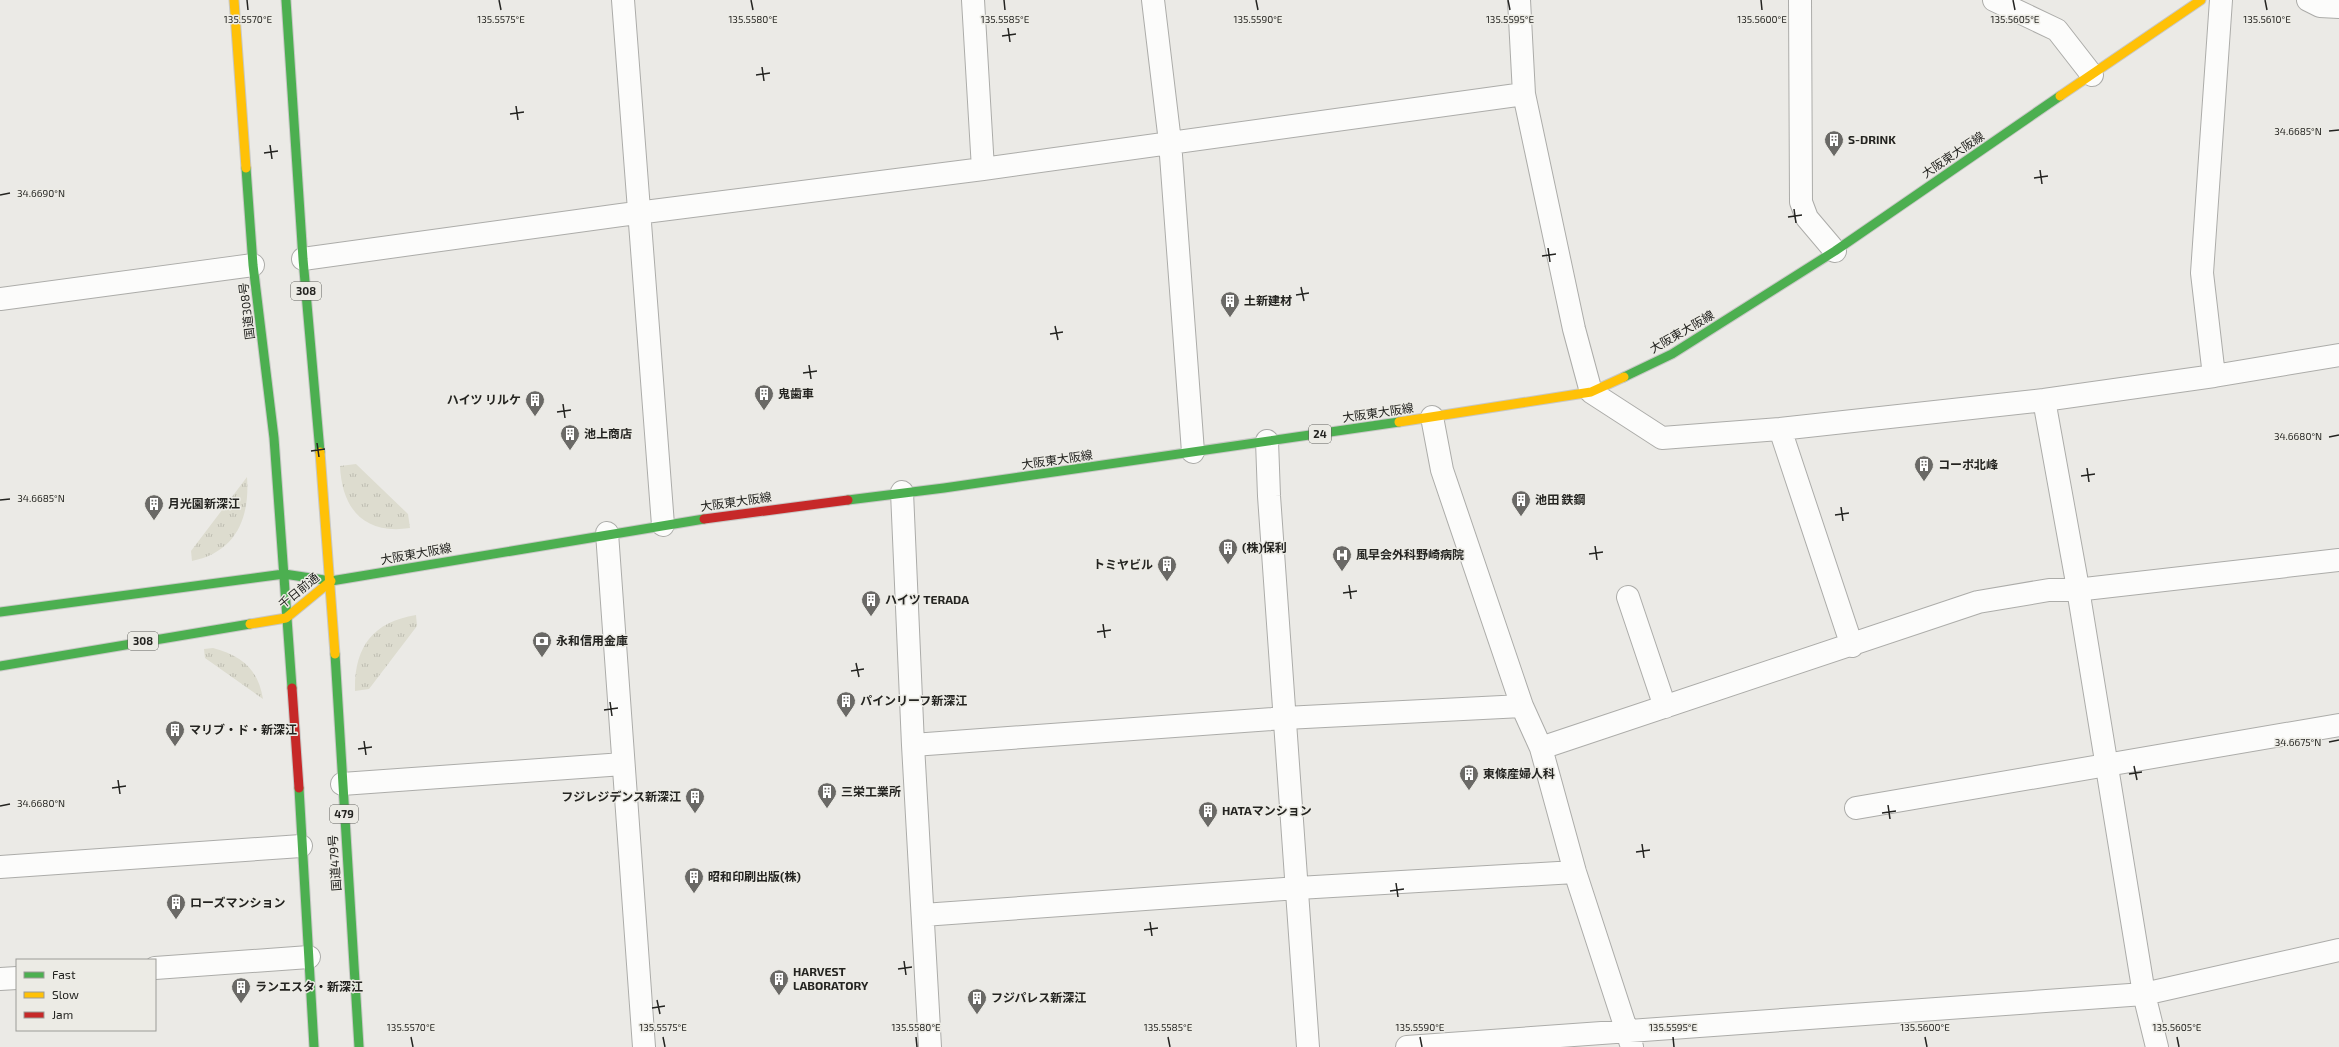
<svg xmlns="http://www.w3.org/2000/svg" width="2339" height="1047" font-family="'Exo 2','Noto Sans JP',sans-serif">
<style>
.grass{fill:url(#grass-tufts)}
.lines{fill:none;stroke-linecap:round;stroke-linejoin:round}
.street-casing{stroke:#acaca9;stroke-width:24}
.fast-casing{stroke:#c8c8c6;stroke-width:11}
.slow-casing{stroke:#c8c8c6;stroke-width:11}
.jam-casing{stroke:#c8c8c6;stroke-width:11}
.street{stroke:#fcfcfb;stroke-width:22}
.fast{stroke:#4caf50;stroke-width:9}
.slow{stroke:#ffc107;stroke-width:9}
.jam{stroke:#c62828;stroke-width:9}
.ticks{fill:none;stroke:#242421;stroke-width:1.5}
.labels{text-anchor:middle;stroke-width:3;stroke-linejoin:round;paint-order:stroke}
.shield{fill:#ecebe5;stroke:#60605c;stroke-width:1}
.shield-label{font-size:11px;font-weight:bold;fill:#242421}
.poi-label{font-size:12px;font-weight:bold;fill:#242421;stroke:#ecebe5;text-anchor:start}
.street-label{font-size:12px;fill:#242421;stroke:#ecebe5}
.ticks-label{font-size:10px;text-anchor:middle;fill:#242421;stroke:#ecebe5;stroke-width:3;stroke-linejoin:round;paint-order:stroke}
</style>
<defs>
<pattern id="grass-tufts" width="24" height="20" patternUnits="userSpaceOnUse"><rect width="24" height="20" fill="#dddccf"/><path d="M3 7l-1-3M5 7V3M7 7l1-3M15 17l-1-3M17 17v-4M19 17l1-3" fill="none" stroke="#bebdb1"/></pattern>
</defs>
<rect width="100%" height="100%" fill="#ebeae6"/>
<!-- grass -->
<path class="grass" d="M356,464L408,514L410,528C364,535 342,509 340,466Z
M247,477C250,518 236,552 192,561L191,551Z
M416,615L417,626L369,689L355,691C354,648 372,622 416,615Z
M213,648C242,656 258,669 263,699L205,658L204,649Z"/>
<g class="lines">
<defs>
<path id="street" d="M623,0L663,525
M973,0L983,169
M1153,0L1170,142L1193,452
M1519,0L1524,94L1574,329L1591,392L1662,438L1780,429L2044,400L2214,376L2339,355
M1800,0L1801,202L1807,218L1835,251
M1994,0L2057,30L2092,75
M2308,0L2320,6L2339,7
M303,259L621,215L983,169L1524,94
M0,299L253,265
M2214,376L2202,273L2221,0
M2044,400L2076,577L2144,994L2157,1047
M1432,417L1442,470L1522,706L1541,748L1575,872L1632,1047
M1780,429L1852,646
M1267,441L1269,496L1308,1047
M902,492L913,745L930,1047
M607,533L644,1047
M1628,597L1665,707
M913,745L1285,718L1522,706
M1541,748L1978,602L2049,590H2076L2339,560
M342,784L623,764
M1856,808L2339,725
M0,867L301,846
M923,915L1298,888L1575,872
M155,968L309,957
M0,979L17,978
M1407,1047L2144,994L2339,950"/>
<path id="fast" d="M286,0L303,259L320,452
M246,168L253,265L274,438L292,688
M1624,377L1672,354L1835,251L2060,96
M848,500L944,488L1399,422
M331,581L704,519
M0,612L284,574L331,581
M335,654L359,1047
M0,666L250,624
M299,788L314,1047"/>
<path id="slow" d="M234,0L246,168
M2060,96L2201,0
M1399,422L1591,392L1624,377
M320,452L335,654
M250,624L286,618L331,581"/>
<path id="jam" d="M704,519L848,500
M292,688L299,788"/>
</defs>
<!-- street casing -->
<use href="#street" class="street-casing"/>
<!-- fast casing -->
<use href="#fast" class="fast-casing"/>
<!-- slow casing -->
<use href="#slow" class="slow-casing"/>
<!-- jam casing -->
<use href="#jam" class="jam-casing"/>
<!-- street -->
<use href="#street" class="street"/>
<!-- fast -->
<use href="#fast" class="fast"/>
<!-- slow -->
<use href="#slow" class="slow"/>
<!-- jam -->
<use href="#jam" class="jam"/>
</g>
<!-- ticks -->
<path class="ticks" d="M247,0L248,10M499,0L501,10M751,0L753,10M1004,0L1005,10M1256,0L1258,10M1508,0L1510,10M1761,0L1762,10M2013,0L2015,10M2265,0L2267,10M1008,28L1010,42M1002,36L1016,34M762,67L764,81M756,75L770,73M516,106L518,120M510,114L524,112M2329,131L2339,130M270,145L272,159M264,153L278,151M2040,170L2042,184M2034,178L2048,176M0,195L10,193M1794,209L1796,223M1788,217L1802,215M1548,248L1550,262M1542,256L1556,254M1301,287L1304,301M1296,295L1309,293M1055,326L1058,340M1050,334L1063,332M809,365L811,379M803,373L817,371M563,404L565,418M557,412L571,410M2329,437L2339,435M317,443L319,457M311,451L325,449M2087,468L2089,482M2081,476L2095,474M0,500L10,499M1841,507L1843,521M1835,515L1849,513M1595,546L1597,560M1589,554L1603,552M1349,585L1351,599M1343,593L1357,591M1103,624L1105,638M1097,632L1111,630M856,663L859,677M851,671L864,669M610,702L612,716M604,710L618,708M364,741L366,755M2329,742L2339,740M358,749L372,747M2134,766L2137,780M2129,774L2142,772M118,780L120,794M112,788L126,786M1888,805L1890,819M0,806L10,804M1882,813L1896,811M1642,844L1644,858M1636,852L1650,850M1396,883L1398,897M1390,891L1404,889M1150,922L1152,936M1144,930L1158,928M904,961L906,975M898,969L912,967M657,1000L660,1014M652,1008L665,1006M411,1037L413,1047M663,1037L665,1047M916,1037L917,1047M1168,1037L1170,1047M1420,1037L1422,1047M1673,1037L1674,1047M1925,1037L1927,1047M2177,1037L2179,1047"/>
<!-- icons -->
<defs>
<symbol id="building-pin" viewBox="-11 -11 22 30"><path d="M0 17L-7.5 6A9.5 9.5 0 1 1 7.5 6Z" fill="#6a6966" stroke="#ecebe5"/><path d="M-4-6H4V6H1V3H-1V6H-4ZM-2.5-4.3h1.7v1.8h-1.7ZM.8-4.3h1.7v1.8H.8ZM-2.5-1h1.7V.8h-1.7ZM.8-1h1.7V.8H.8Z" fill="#fff"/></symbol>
<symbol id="hospital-pin" viewBox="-11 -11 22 30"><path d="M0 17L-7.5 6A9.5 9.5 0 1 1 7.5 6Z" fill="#6a6966" stroke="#ecebe5"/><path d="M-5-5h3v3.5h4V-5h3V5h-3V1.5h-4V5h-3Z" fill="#fff"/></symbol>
<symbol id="bank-pin" viewBox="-11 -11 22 30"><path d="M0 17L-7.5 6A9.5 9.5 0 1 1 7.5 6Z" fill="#6a6966" stroke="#ecebe5"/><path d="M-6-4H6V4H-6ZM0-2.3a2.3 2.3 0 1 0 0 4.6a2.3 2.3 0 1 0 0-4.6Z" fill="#fff"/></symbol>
</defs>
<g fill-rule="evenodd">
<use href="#building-pin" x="1823" y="129" width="22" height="30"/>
<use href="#building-pin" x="1219" y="290" width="22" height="30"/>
<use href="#building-pin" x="753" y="383" width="22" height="30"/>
<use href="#building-pin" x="524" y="389" width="22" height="30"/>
<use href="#building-pin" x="559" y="423" width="22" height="30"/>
<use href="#building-pin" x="1913" y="454" width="22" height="30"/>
<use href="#building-pin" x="1510" y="489" width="22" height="30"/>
<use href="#building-pin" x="143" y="493" width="22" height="30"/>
<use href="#building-pin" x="1217" y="537" width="22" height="30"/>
<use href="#hospital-pin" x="1331" y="544" width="22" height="30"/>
<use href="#building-pin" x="1156" y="554" width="22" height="30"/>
<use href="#building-pin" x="860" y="589" width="22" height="30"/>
<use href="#bank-pin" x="531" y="630" width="22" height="30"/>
<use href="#building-pin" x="835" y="690" width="22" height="30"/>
<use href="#building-pin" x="164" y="719" width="22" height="30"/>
<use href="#building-pin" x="1458" y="763" width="22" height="30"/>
<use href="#building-pin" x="816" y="781" width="22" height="30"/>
<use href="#building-pin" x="684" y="786" width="22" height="30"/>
<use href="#building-pin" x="1197" y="800" width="22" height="30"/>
<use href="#building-pin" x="683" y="866" width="22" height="30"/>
<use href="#building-pin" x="165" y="892" width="22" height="30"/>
<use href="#building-pin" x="768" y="968" width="22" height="30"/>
<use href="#building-pin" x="230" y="976" width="22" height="30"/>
<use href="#building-pin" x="966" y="987" width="22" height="30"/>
</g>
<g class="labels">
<!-- shield labels -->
<g class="shield">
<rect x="291" y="282" width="30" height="18" rx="3"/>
<rect x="1309" y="425" width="22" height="18" rx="3"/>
<rect x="128" y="632" width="30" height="18" rx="3"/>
<rect x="330" y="805" width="28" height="18" rx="3"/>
</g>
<g class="shield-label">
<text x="306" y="295">308</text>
<text x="1320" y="438">24</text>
<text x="143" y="645">308</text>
<text x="344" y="818">479</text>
</g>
<!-- poi labels -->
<g class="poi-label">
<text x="1848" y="144">S-DRINK</text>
<text x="1244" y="305">土新建材</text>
<text x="778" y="398">鬼歯車</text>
<text x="521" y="404" text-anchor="end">ハイツ リルケ</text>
<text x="584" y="438">池上商店</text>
<text x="1938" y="469">コーポ北峰</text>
<text x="1535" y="504">池田 鉄鋼</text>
<text x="168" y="508">月光園新深江</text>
<text x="1242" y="552">(株)保利</text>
<text x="1356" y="559">風早会外科野崎病院</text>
<text x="1153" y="569" text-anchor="end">トミヤビル</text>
<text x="885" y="604">ハイツ TERADA</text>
<text x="556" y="645">永和信用金庫</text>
<text x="860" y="705">パインリーフ新深江</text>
<text x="189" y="734">マリブ・ド・新深江</text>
<text x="1483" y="778">東條産婦人科</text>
<text x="841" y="796">三栄工業所</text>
<text x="681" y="801" text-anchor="end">フジレジデンス新深江</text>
<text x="1222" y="815">HATAマンション</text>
<text x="708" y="881">昭和印刷出版(株)</text>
<text x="190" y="907">ローズマンション</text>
<text x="793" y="976">HARVEST<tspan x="793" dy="14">LABORATORY</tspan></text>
<text x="255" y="991">ランエスタ・新深江</text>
<text x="991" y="1002">フジパレス新深江</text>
</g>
<!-- street labels -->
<g class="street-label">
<text transform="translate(1953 155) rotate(-34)" y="4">大阪東大阪線</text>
<text transform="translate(247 311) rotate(-97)" y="4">国道308号</text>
<text transform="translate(1682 332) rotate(-30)" y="4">大阪東大阪線</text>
<text transform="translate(1378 413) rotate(-8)" y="4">大阪東大阪線</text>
<text transform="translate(1057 460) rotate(-8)" y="4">大阪東大阪線</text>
<text transform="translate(736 502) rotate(-8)" y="4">大阪東大阪線</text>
<text transform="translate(416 554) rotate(-10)" y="4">大阪東大阪線</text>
<text transform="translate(299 591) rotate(-39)" y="4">千日前通</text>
<text transform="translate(335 863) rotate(-94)" y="4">国道479号</text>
</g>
</g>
<g class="ticks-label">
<text x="248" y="23">135.5570°E</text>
<text x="501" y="23">135.5575°E</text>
<text x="753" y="23">135.5580°E</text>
<text x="1005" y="23">135.5585°E</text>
<text x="1258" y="23">135.5590°E</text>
<text x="1510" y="23">135.5595°E</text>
<text x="1762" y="23">135.5600°E</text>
<text x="2015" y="23">135.5605°E</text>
<text x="2267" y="23">135.5610°E</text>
<text x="2298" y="135">34.6685°N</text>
<text x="41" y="197">34.6690°N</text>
<text x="2298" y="440">34.6680°N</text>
<text x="41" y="502">34.6685°N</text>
<text x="2298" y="746">34.6675°N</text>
<text x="41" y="807">34.6680°N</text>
<text x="411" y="1031">135.5570°E</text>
<text x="663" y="1031">135.5575°E</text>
<text x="916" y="1031">135.5580°E</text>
<text x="1168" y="1031">135.5585°E</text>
<text x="1420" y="1031">135.5590°E</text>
<text x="1673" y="1031">135.5595°E</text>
<text x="1925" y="1031">135.5600°E</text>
<text x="2177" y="1031">135.5605°E</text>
</g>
<!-- legend -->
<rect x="16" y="959" width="140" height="72" fill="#ecebe5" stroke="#9c9b97"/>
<rect x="24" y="972" width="20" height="6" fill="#4caf50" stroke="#9c9b97"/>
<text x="52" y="979" font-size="12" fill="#242421">Fast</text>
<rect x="24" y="992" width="20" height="6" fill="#ffc107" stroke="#9c9b97"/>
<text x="52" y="999" font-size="12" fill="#242421">Slow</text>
<rect x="24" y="1012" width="20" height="6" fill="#c62828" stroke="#9c9b97"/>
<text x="52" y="1019" font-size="12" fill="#242421">Jam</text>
</svg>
